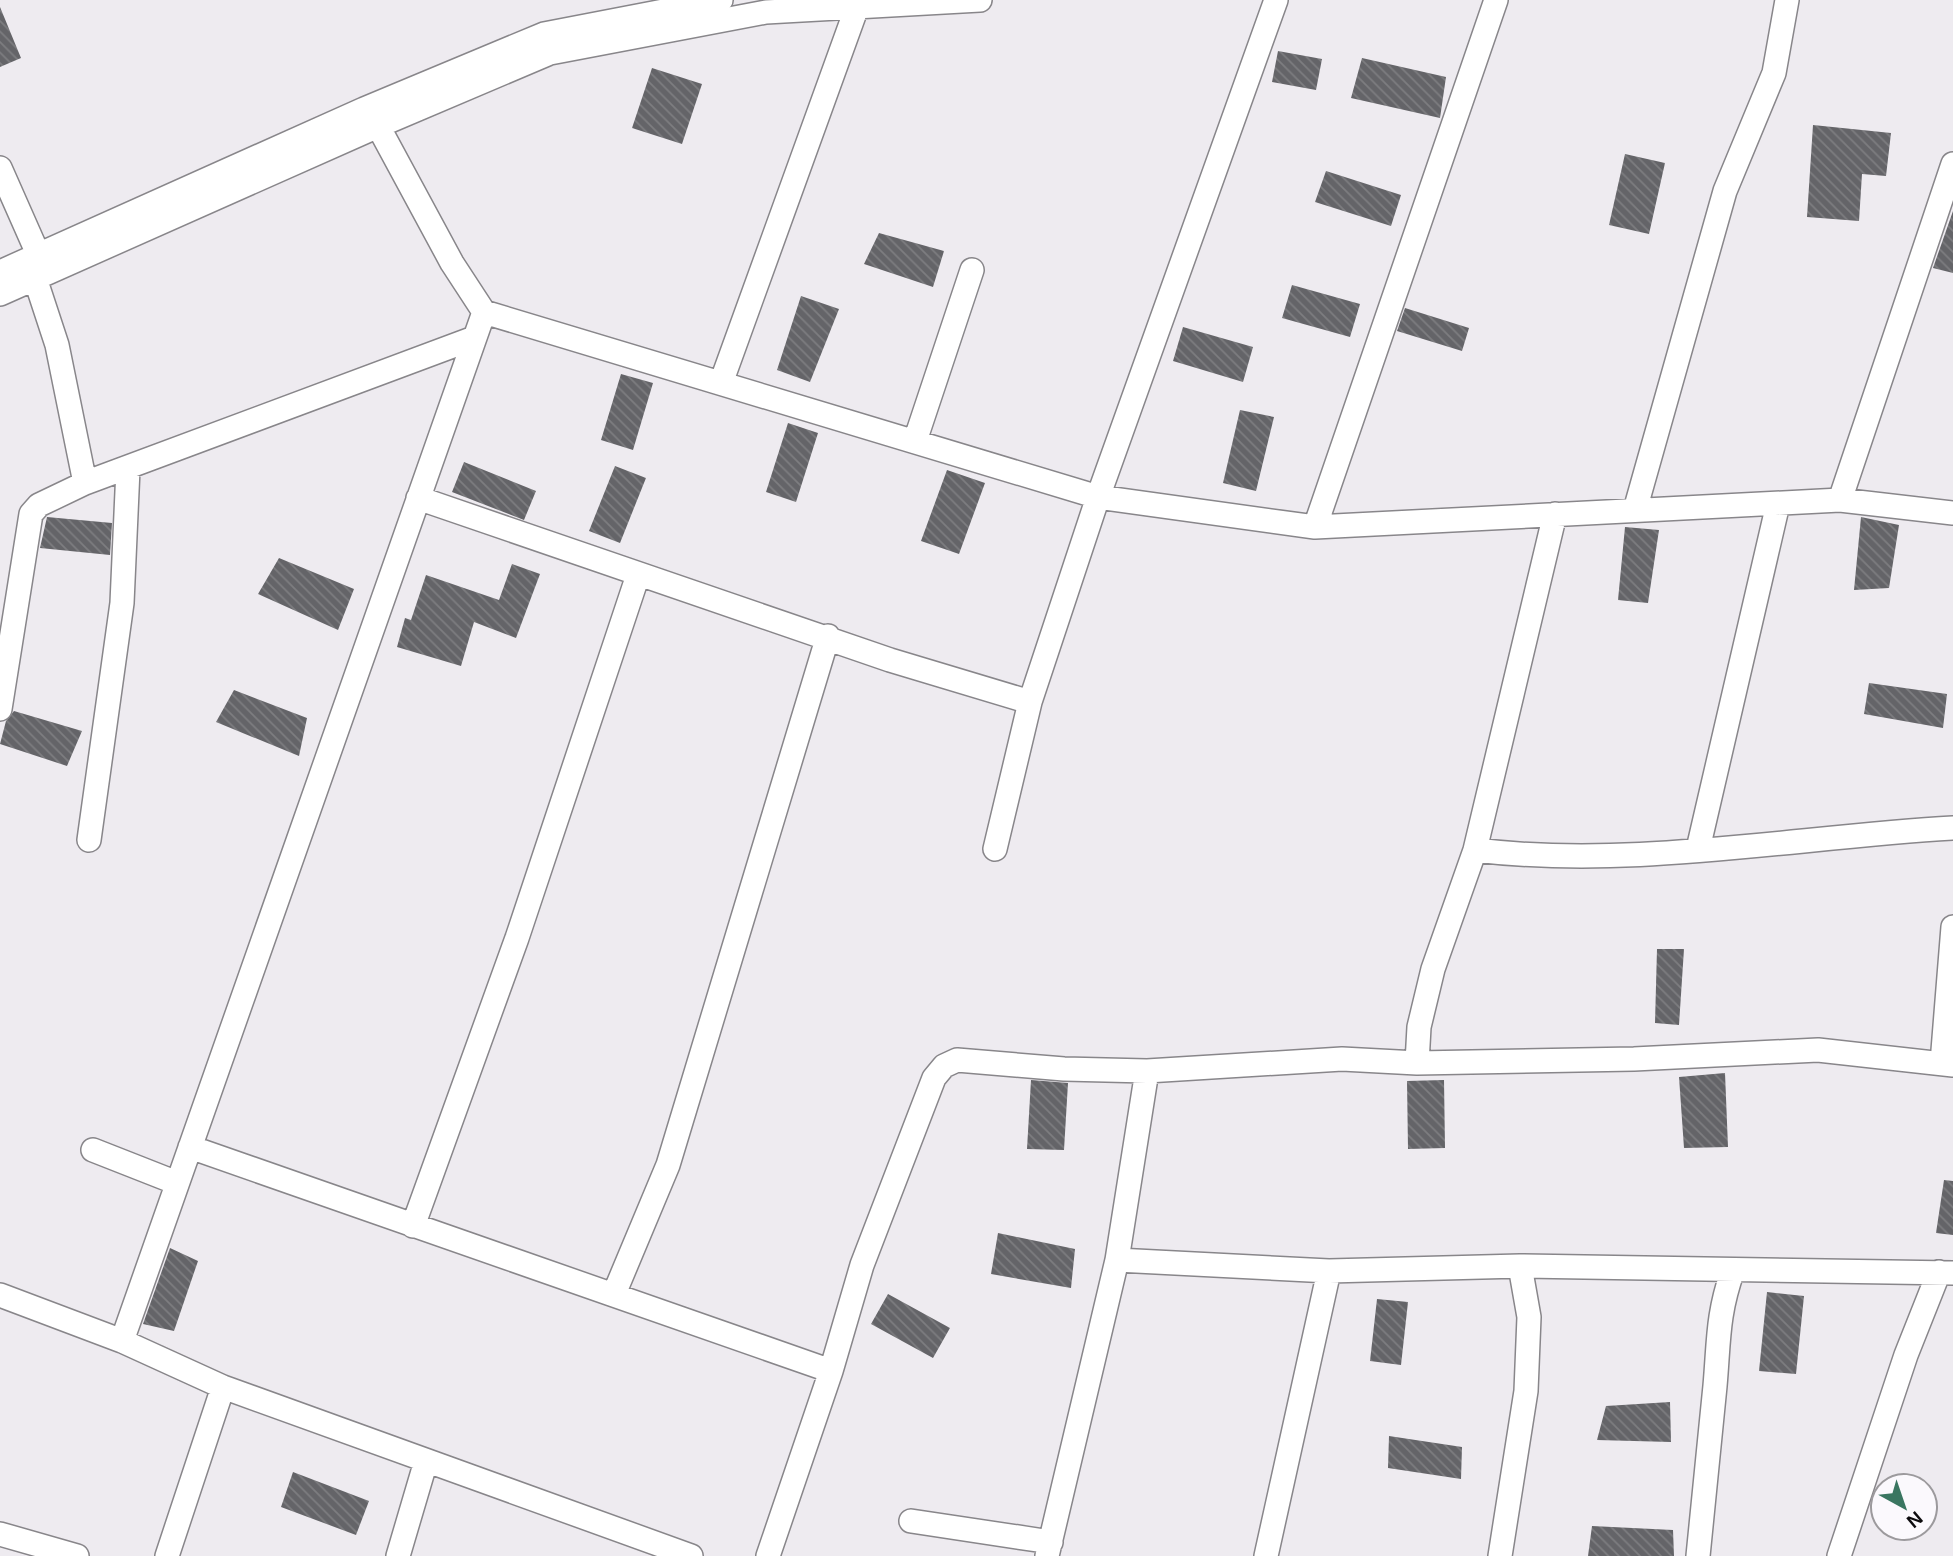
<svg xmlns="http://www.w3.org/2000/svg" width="1953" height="1556" font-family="Arial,sans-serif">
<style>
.building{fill:url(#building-back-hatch)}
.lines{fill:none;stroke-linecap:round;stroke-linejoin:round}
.minor-casing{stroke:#88868a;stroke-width:26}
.minor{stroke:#fff;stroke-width:23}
</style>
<defs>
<pattern id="building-back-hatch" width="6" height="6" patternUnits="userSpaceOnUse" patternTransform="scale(1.75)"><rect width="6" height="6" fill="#646468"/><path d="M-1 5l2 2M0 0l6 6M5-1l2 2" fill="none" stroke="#7d7d80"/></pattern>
</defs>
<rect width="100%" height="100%" fill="#eeebf0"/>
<!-- building -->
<path class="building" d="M0,7L21,58L0,67Z
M1278,51L1322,59L1316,90L1272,82Z
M1362,58L1446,77L1440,118L1351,98Z
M652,68L702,84L682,144L632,128Z
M1813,125L1891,133L1886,176L1862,174L1859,221L1807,217Z
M1625,154L1665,163L1649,234L1609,225Z
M1326,171L1401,195L1391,226L1315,202Z
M1953,211V273L1933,268Z
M879,233L944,251L933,287L864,264Z
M1292,285L1360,304L1350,337L1282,318Z
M801,296L839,309L810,382L777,370Z
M1405,308L1469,328L1462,351L1397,331Z
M1183,327L1253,347L1243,382L1173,361Z
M621,374L653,383L633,450L601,440Z
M1240,410L1274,417L1256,491L1223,483Z
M788,423L818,433L796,502L766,492Z
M464,462L536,491L524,520L452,492Z
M615,466L646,478L620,543L589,531Z
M947,470L985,483L959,554L921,541Z
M47,517L112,523L110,555L40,548Z
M1861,517L1899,525L1889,588L1854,590Z
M1625,527L1659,530L1648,603L1618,600Z
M279,558L354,589L338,630L258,594Z
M512,564L540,574L516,638L474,622L461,666L397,647L405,618L411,620L426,575L499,600Z
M1869,683L1947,694L1943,728L1864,714Z
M234,690L307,718L299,756L216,722Z
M14,711L82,731L67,766L0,744L6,721Z
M1657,949H1684L1679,1025L1655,1023Z
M1725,1073L1728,1147L1684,1148L1679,1077Z
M1031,1080L1068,1083L1064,1150L1027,1149Z
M1444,1080L1445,1148L1408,1149L1407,1081Z
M1944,1180L1953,1181V1235L1936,1233Z
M998,1233L1075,1249L1071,1288L991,1274Z
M170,1248L198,1261L174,1331L143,1324Z
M1767,1292L1804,1296L1796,1374L1759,1371Z
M888,1294L950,1328L933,1358L871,1324Z
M1377,1299L1408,1302L1401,1365L1370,1361Z
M1670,1402L1671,1442L1597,1440L1606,1406Z
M1389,1436L1462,1447L1461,1479L1388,1468Z
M293,1472L369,1501L356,1535L281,1507Z
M1592,1526L1673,1530L1674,1556H1588Z"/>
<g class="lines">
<defs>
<path id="minor" d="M0,168L38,254
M0,272L364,109L544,34L721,0
M35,278L57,345L85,483
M0,294L378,126L550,53L766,12L980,0
M484,312L1098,497L1315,527L1840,500L1953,513
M721,383L857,7
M915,441L972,270
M418,498L890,660L1030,702
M1840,500L1953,164
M1635,510L1725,191L1774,73L1787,0
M1315,527L1496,0
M0,709L31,514L39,505L85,483L474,338
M89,840L122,603L128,469
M995,849L1030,702L1098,497L1276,0
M1698,849L1778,504
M1475,850C1633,869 1795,837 1953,828
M1417,1063L1419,1027L1433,969L1475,850L1555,514
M1942,1063L1953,927
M190,1147L831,1371
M93,1150L177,1183
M413,1226L517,938L638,575
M1117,1260L1329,1271L1520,1266L1953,1273
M614,1294L668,1165L828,636
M0,1295L122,1341L223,1387L691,1556
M122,1341L484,312L452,263L378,126
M911,1521L1051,1542
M0,1534L77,1556
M167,1556L223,1387
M398,1556L426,1461
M768,1556L831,1371L862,1265L934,1078L944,1066L957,1060L1064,1069L1147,1071L1342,1059L1417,1063L1634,1059L1818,1050L1953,1065
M1047,1556L1117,1260L1147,1071
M1266,1556L1329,1271
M1500,1556L1526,1391L1529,1317L1520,1266
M1698,1556C1704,1499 1709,1442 1715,1386C1719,1341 1717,1315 1733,1270
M1839,1556L1906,1355L1939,1272"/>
</defs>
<!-- minor casing -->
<use href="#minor" class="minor-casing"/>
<!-- minor -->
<use href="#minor" class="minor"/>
</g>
<!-- north arrow -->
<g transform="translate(1904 1507) rotate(140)"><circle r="33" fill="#fbf9fd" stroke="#9c9a9d" stroke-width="2"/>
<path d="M0-5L12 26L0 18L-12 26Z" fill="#3a7661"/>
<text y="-10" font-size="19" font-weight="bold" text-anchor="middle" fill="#0d0c0e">N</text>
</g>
</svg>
